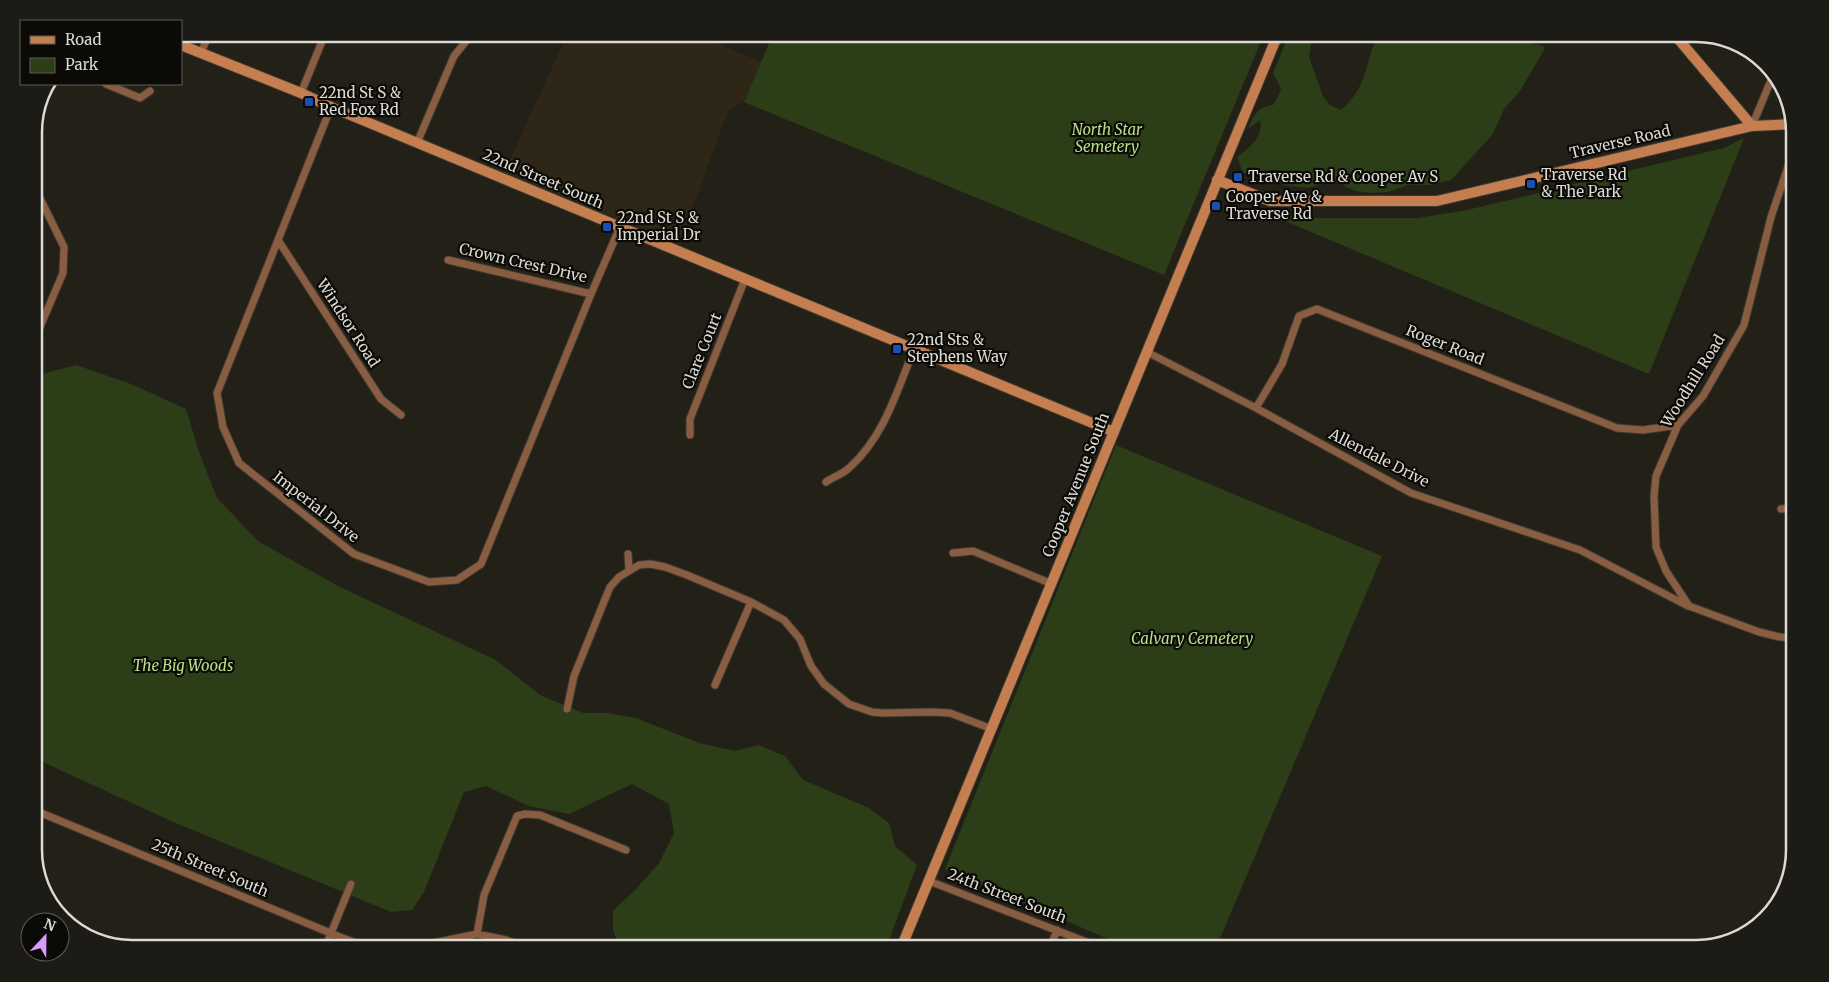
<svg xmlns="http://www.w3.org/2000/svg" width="1829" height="982" font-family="Merriweather,serif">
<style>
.industrial{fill:#2e2616}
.green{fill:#2c3e17}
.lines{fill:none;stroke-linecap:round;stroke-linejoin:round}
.street-casing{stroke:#3d3a31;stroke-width:9}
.secondary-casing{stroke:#3d3a31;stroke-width:12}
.street{stroke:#885d41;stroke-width:7}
.secondary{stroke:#c47e50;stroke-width:10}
.transit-dot{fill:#1a4fb4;stroke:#0b0a06;stroke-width:2}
.labels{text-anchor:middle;stroke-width:4.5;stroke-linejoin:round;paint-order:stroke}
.poi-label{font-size:15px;fill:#dcdad4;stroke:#0b0a06;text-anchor:start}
.park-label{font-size:15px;font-style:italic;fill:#b6e186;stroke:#0b0a06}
.street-label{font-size:15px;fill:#dcdad4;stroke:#0b0a06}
.rim{fill:none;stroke:#dcdad4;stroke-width:2.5}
</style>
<rect width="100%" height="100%" fill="#232017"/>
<!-- industrial -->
<path class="industrial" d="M575,34H696L761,62L744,102L729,109L679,244L504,173L562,45Z"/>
<!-- green -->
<path class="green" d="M773,34H1264L1164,275L744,102Z
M1289,34H1313L1309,57L1323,96L1330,105L1341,110C1359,95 1364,78 1370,56C1372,49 1376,41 1375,34H1492L1544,46V50L1520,91L1504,109L1493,134L1451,180L1430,185H1408L1388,192L1371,193L1355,191L1333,180L1308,188L1283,185V180L1294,178C1289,176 1284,171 1279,170C1266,168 1257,177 1243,173L1237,157C1249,149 1264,136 1260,120L1248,129C1253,116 1259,106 1273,105L1281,90L1279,84L1273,73Z
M1744,138L1649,374L1268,214L1318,218H1418L1467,210L1543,192L1561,187L1724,148Z
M76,365L131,384L186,409L199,452L217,498L258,541L340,587L496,660L540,695L583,713H607L636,718L699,743L735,751L758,745L785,756L803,780L869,808L889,823L895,846L917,865L886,948H620L613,930V911L637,888L659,863L674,833L669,804L632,784L569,814L529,806L486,786L464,792L424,892L412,910L391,912L171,821L34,758V376Z
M1116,445L1382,556L1216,948H1129L945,869Z"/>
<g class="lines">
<defs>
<path id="street" d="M201,53L209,34
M106,84L140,98L150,91
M301,93L325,34
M331,107L217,393L223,427L239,463L354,554L429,582L457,580L481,564L591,294L620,227
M36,116L50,84
M1752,126L1774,73
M417,143L454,56L472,34
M1795,146L1771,217L1744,325L1703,396L1678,425L1656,476L1654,496L1656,547L1666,571L1689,606L1759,632L1780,637L1795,638
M34,186L64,247L63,273L34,341
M278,240L381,399L401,415
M448,260L591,294
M1147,352L1256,408L1411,493L1580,550L1688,606
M1256,408L1282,364L1299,316L1317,309L1617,428L1643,430L1678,425
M690,435V419L745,279
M826,482C833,477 843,474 849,468C884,437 897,391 914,349
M1781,509L1795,508
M953,553L973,551L1052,584
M628,554L629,570
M715,685L751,602
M567,709L574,676L610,587L619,577L639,565L650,564L665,567L687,575L751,602L784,620L800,639L811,666L824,684L849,704L872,712L883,713L931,712L950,713L992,729
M34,810L340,937L361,945L377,948
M929,881L1102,948
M477,934L484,895L517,816L525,814L540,815L626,850
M325,948L351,884
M410,948L477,934L506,940L527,948
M1050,948L1057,930"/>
<path id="secondary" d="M1674,34L1752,126
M181,45L301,93L331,107L1114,432
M1217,180L1270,201H1437L1752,126L1794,124
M901,948L1278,34"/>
</defs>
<!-- street casing -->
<use href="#street" class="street-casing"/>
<!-- secondary casing -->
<use href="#secondary" class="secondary-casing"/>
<!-- street -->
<use href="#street" class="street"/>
<!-- secondary -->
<use href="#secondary" class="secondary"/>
</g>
<!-- markers -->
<g class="transit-dot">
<rect x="304" y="97" width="10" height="10" rx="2.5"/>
<rect x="1233" y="172" width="10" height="10" rx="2.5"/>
<rect x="1526" y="179" width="10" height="10" rx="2.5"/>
<rect x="1211" y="201" width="10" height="10" rx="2.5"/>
<rect x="602" y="222" width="10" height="10" rx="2.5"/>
<rect x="892" y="344" width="10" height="10" rx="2.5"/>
</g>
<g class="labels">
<!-- poi labels -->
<g class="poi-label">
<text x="319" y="98">22nd St S &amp;<tspan x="319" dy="17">Red Fox Rd</tspan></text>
<text x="1541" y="180">Traverse Rd<tspan x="1541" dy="17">&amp; The Park</tspan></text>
<text x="1248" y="182">Traverse Rd &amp; Cooper Av S</text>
<text x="1226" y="202">Cooper Ave &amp;<tspan x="1226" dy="17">Traverse Rd</tspan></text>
<text x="617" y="223">22nd St S &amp;<tspan x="617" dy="17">Imperial Dr</tspan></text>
<text x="907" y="345">22nd Sts &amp;<tspan x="907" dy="17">Stephens Way</tspan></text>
</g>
<!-- park labels -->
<g class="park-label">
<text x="1107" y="135">North Star<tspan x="1107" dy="17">Semetery</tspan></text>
<text x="1192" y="644">Calvary Cemetery</text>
<text x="183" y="671">The Big Woods</text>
</g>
<!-- street labels -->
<g class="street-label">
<text transform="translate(1620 142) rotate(-13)" y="5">Traverse Road</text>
<text transform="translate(543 179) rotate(23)" y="5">22nd Street South</text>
<text transform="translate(523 263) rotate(13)" y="5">Crown Crest Drive</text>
<text transform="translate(348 323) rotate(57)" y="5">Windsor Road</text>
<text transform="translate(1445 345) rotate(22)" y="5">Roger Road</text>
<text transform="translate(702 351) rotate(-68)" y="5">Clare Court</text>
<text transform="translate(1693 381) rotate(-58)" y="5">Woodhill Road</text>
<text transform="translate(1379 458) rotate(27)" y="5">Allendale Drive</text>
<text transform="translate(1076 485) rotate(-68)" y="5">Cooper Avenue South</text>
<text transform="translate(316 507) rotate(38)" y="5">Imperial Drive</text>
<text transform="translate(210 868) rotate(23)" y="5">25th Street South</text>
<text transform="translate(1007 896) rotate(21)" y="5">24th Street South</text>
</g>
</g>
<!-- crop -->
<path d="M0 0H1829V982H0ZM132 42H1696A90 90 0 0 1 1786 132V850A90 90 0 0 1 1696 940H132A90 90 0 0 1 42 850V132A90 90 0 0 1 132 42Z" fill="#1c1b16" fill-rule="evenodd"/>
<path class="rim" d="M132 42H1696A90 90 0 0 1 1786 132V850A90 90 0 0 1 1696 940H132A90 90 0 0 1 42 850V132A90 90 0 0 1 132 42Z"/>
<!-- legend -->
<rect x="20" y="20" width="162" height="65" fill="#0b0a06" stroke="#5f5d58"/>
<rect x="30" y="36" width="25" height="8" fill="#c47e50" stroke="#5f5d58"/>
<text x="65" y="45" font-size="15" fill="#dcdad4">Road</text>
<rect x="30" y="58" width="25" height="15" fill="#2c3e17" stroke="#5f5d58"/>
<text x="65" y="70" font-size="15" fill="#dcdad4">Park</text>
<!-- north arrow -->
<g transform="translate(45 937) rotate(22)"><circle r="24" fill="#0b0a06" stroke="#5f5d58"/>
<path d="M0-4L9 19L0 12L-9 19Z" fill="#d79bf9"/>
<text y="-8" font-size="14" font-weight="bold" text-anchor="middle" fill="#dcdad4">N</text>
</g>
</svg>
